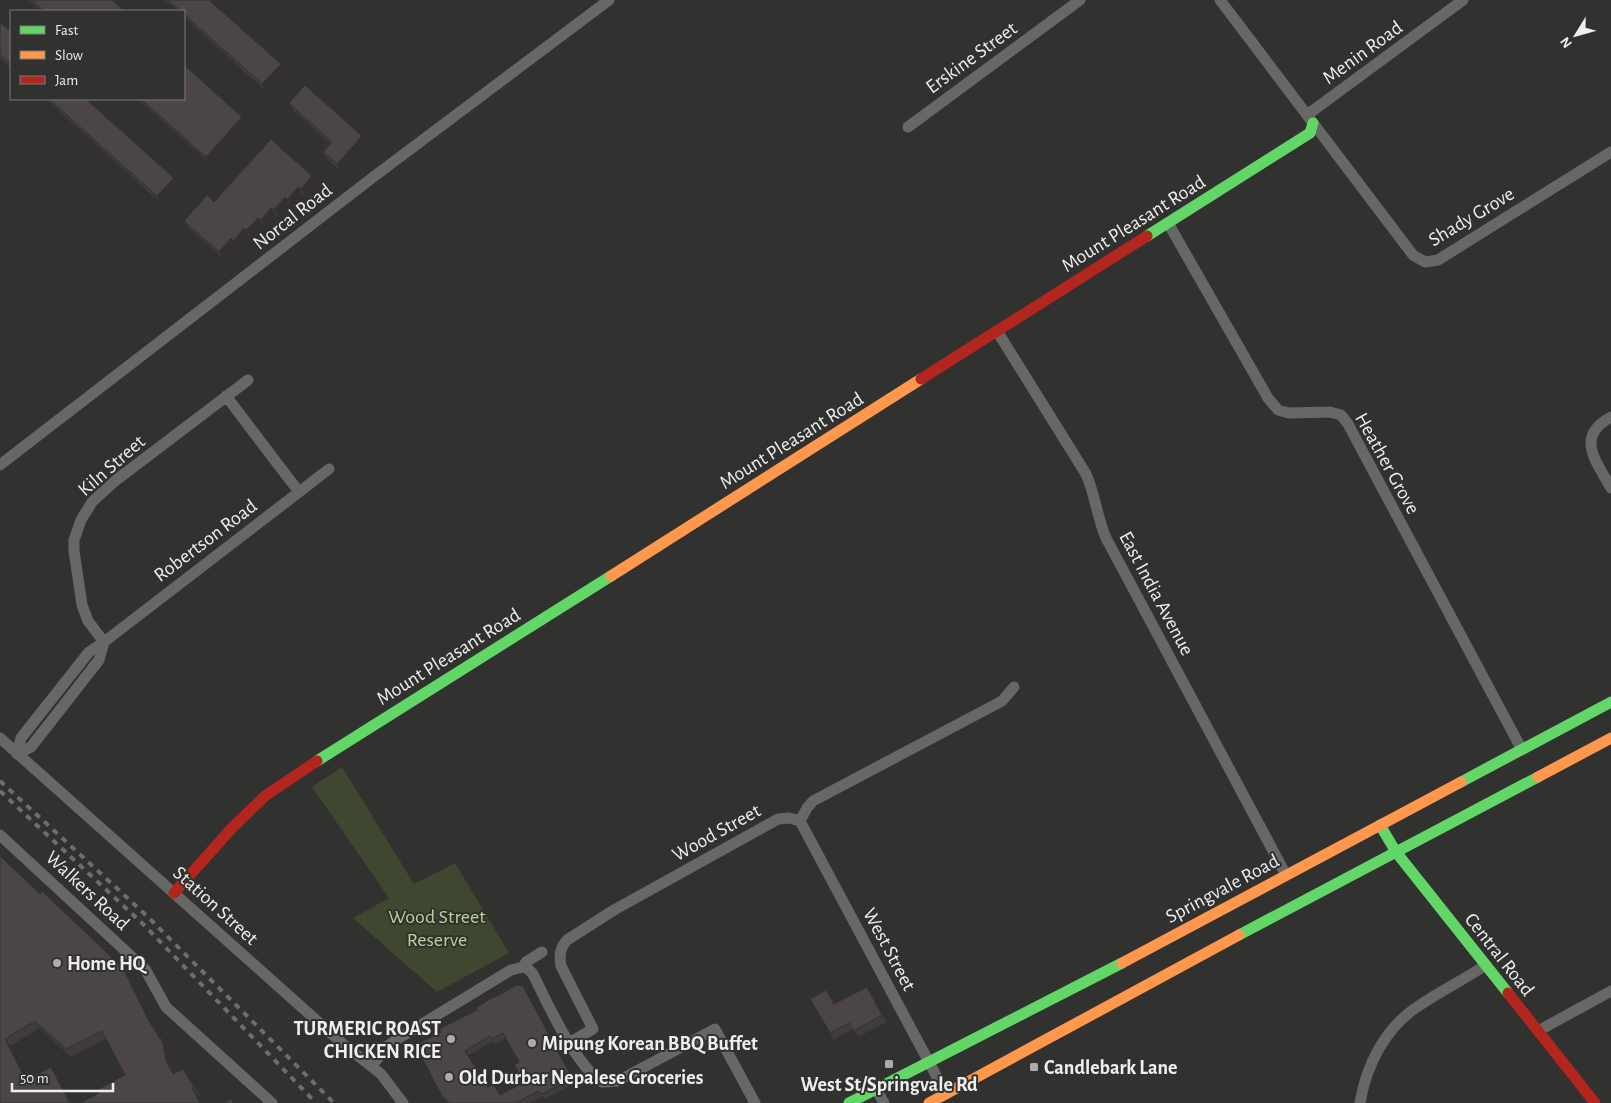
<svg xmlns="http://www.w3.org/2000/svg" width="1611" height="1103" font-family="'Alegreya Sans',sans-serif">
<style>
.green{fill:#3f4730}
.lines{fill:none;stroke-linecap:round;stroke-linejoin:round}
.street{stroke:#676766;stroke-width:11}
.fast{stroke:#63d668;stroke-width:11}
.slow{stroke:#ff974d;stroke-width:11}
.jam{stroke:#b3261e;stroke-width:11}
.rail{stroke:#6d6d6c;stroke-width:4;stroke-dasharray:6 6;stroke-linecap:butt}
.wall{fill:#403b3e;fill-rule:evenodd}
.shaded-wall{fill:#343032}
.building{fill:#4b4548;stroke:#343032;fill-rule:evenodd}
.poi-dot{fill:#abacab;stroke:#31322f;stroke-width:2}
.labels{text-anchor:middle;stroke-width:4;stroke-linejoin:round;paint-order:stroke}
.street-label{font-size:20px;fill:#edeeed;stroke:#31322f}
.park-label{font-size:20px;fill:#bcd297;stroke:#31322f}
.poi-label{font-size:20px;font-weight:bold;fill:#edeeed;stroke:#31322f;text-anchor:start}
</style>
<rect width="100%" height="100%" fill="#313130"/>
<!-- green -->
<path class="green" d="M342,767L414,884L455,863L509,953L437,992L353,918L389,898L312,787Z"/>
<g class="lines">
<!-- street -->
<path class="street" d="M1220,0L1413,255L1425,262L1438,260L1611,152
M1307,115L1463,0
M908,127L1080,0
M1168,223L1268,398L1278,410L1289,413L1330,412L1341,415L1348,424L1522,750
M997,331L1086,474C1095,494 1097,517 1106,538L1286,875
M226,396L299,492
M1611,417C1574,437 1597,462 1611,488
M0,465L372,178L609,0
M104,642L88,621L82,605L74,551V540L81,520L92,502L115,481L248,380
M0,738L343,1044L381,1074L403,1103
M17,754L21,738L89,652L104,642L329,469
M17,754L31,747L99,660L104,642
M800,821L946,1094
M0,835L145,969L166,1007L272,1103
M523,967L528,969L533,974C547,1003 576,1066 602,1082L618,1081L715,1029L755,1103
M1538,1031L1611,991
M569,1043L593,1029L561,966C559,955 560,948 567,940L614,910L778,819L789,818L800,821L807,808L813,801L1002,701L1014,687
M372,1066L386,1047L399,1038L511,970L523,967L526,962L542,952
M876,1089L884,1103
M1360,1103C1366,1066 1385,1028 1417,1007C1439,992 1463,980 1486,965"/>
<!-- fast -->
<path class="fast" d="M1147,236L1310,133L1313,123
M317,761L611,576
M1461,782L1611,702
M1380,825L1396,852L1508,993
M1239,935L1538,777
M849,1103L1122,963"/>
<!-- slow -->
<path class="slow" d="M611,576L921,379
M1538,777L1611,738
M1122,963L1461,782
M929,1103L1239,935"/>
<!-- jam -->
<path class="jam" d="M921,379L1147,236
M174,893L231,829L265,796L317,761
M1508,993L1595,1103"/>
<!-- rail -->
<path class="rail" d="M0,781L147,916L334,1103
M0,791L143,924L316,1103"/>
</g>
<!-- wall -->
<path class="wall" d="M29,0H112L123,11H41Z
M165,0H209L286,71L267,92L184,17V11H178Z
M0,22L11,32V68L0,58Z
M46,99H86L179,185L162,204Z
M138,99H184L247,125L211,164Z
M289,103L367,143L342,172L328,160L323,152L331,144L294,111Z
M312,176L317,184L306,197L303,195L292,207L290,205L279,217L276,215L266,227L263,225L252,238L249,236L238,248L236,246L224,259L189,228L184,221L214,202Z
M0,856L40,894L129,976L153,1026L161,1039L167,1046L172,1068L174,1073L183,1069L200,1095L198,1096L99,1093L125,1075L106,1039L71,1057L40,1028L10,1046L27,1080L56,1075L72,1103H0Z
M523,986L526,991L575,1083L545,1099L542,1096L529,1103H448L442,1096L441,1032ZM506,1038L519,1062V1073L526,1082L500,1095L497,1089L488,1087L468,1056L493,1041L496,1044Z
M867,987L871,993L887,1022L858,1037L853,1029L834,1040L830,1033L831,996L835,1004Z"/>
<!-- shaded-wall -->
<path class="shaded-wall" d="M281,64L286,71L267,92L262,84Z
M242,117L247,125L211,164L206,157Z
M362,136L367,143L342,172L337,164Z
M312,176L317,184L306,197L301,189Z
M174,178L179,185L162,204L157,196Z
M298,187L303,195L292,207L287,200Z
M285,197L290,205L279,217L274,210Z
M271,208L276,215L266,227L261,220Z
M258,218L263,225L252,238L246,230Z
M244,228L249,236L238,248L233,241Z
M231,238L236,246L224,259L219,252Z
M123,968L129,976L153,1026L163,1043L162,1038L167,1046L172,1068L179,1082L173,1074L166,1061L160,1039L148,1019Z
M523,986L526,991L575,1083L572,1078Z
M867,987L871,993L887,1022L882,1015Z
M5,1039L10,1046L32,1088L26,1080Z
M51,1067L56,1075L72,1103H70Z
M192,1088L198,1096L201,1103H200Z"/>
<!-- building -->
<path class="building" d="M32,0H112L123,10V11H44Z
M168,0H209L281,64L262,84L184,14V11H181Z
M0,22L11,32V65L0,55Z
M184,65L242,117L206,157L141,99H184Z
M305,85L362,136L337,164L323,152L332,142L289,103Z
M49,99H86L174,178L157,196Z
M271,139L312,176L301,189L298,187L287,200L285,197L274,210L271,208L261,220L258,218L246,230L244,228L233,241L231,238L219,252L184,221L207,195L214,202Z
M0,856L40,894L42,891L123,968L148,1019L160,1039L162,1038L166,1061L173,1074L183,1069L194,1087L192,1088L200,1103H80L99,1093L97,1090L125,1075L102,1031L66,1049L35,1021L5,1039L26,1080L51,1067L70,1103H0Z
M516,985L523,986L572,1078L542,1094L538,1091L518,1102V1103H450L442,1096L415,1045L441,1032L439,1029L477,1010L476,1008L490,999L501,994ZM503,1033L519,1062L514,1065L519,1073L527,1081L500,1095L493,1084L488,1087L465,1051L490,1036L492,1039Z
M867,987L882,1015L854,1031L849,1023L830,1033L810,999L826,990L834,1004Z
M231,1099L234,1103H223Z"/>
<!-- markers -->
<g class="poi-dot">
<circle cx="57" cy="963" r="5"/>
<circle cx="451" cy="1039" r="5"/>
<circle cx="532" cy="1043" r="5"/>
<rect x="884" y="1059" width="10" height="10" rx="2.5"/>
<rect x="1029" y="1062" width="10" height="10" rx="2.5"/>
<circle cx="449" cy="1077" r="5"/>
</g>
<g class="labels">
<!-- street labels -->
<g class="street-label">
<text transform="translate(1362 52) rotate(-36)" y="7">Menin Road</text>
<text transform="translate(971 57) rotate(-36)" y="7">Erskine Street</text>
<text transform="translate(292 216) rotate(-38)" y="7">Norcal Road</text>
<text transform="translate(1471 216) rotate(-31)" y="7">Shady Grove</text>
<text transform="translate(1133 223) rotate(-32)" y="7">Mount Pleasant Road</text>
<text transform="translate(791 440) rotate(-32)" y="7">Mount Pleasant Road</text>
<text transform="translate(1388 463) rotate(61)" y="7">Heather Grove</text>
<text transform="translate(111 465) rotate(-41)" y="7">Kiln Street</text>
<text transform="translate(205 540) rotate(-37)" y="7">Robertson Road</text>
<text transform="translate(1157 593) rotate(62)" y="7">East India Avenue</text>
<text transform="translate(448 656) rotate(-32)" y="7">Mount Pleasant Road</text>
<text transform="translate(716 832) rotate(-29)" y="7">Wood Street</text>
<text transform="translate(1222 888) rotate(-28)" y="7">Springvale Road</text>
<text transform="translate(88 890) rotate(43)" y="7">Walkers Road</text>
<text transform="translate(216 905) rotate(42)" y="7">Station Street</text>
<text transform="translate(890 949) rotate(62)" y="7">West Street</text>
<text transform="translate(1500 954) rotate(52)" y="7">Central Road</text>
</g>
<!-- park labels -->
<g class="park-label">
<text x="437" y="923">Wood Street<tspan x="437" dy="23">Reserve</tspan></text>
</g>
<!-- poi labels -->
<g class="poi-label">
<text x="67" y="970">Home HQ</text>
<text x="441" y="1035" text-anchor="end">TURMERIC ROAST<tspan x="441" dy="23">CHICKEN RICE</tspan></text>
<text x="542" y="1050">Mipung Korean BBQ Buffet</text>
<text x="1044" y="1074">Candlebark Lane</text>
<text x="459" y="1084">Old Durbar Nepalese Groceries</text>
<text x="889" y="1091" text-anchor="middle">West St/Springvale Rd</text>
</g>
</g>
<!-- legend -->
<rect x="10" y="10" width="175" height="90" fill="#31322f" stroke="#7c7d7b"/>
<rect x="20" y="26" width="25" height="8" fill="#63d668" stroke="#7c7d7b"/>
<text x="55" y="35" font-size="15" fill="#edeeed">Fast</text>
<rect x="20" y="51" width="25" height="8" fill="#ff974d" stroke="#7c7d7b"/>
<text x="55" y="60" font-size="15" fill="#edeeed">Slow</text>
<rect x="20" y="76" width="25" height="8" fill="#b3261e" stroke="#7c7d7b"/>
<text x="55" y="85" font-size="15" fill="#edeeed">Jam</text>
<!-- north arrow -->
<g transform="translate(1576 35) rotate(233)" stroke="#31322f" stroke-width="4" paint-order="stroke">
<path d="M0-4L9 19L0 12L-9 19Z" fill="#edeeed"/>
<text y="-8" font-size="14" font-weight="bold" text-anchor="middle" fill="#edeeed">N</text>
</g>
<!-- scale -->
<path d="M12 1083v8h101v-8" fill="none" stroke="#edeeed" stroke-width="2.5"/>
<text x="20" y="1083" font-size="15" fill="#edeeed" stroke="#31322f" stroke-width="4" paint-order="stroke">50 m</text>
</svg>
